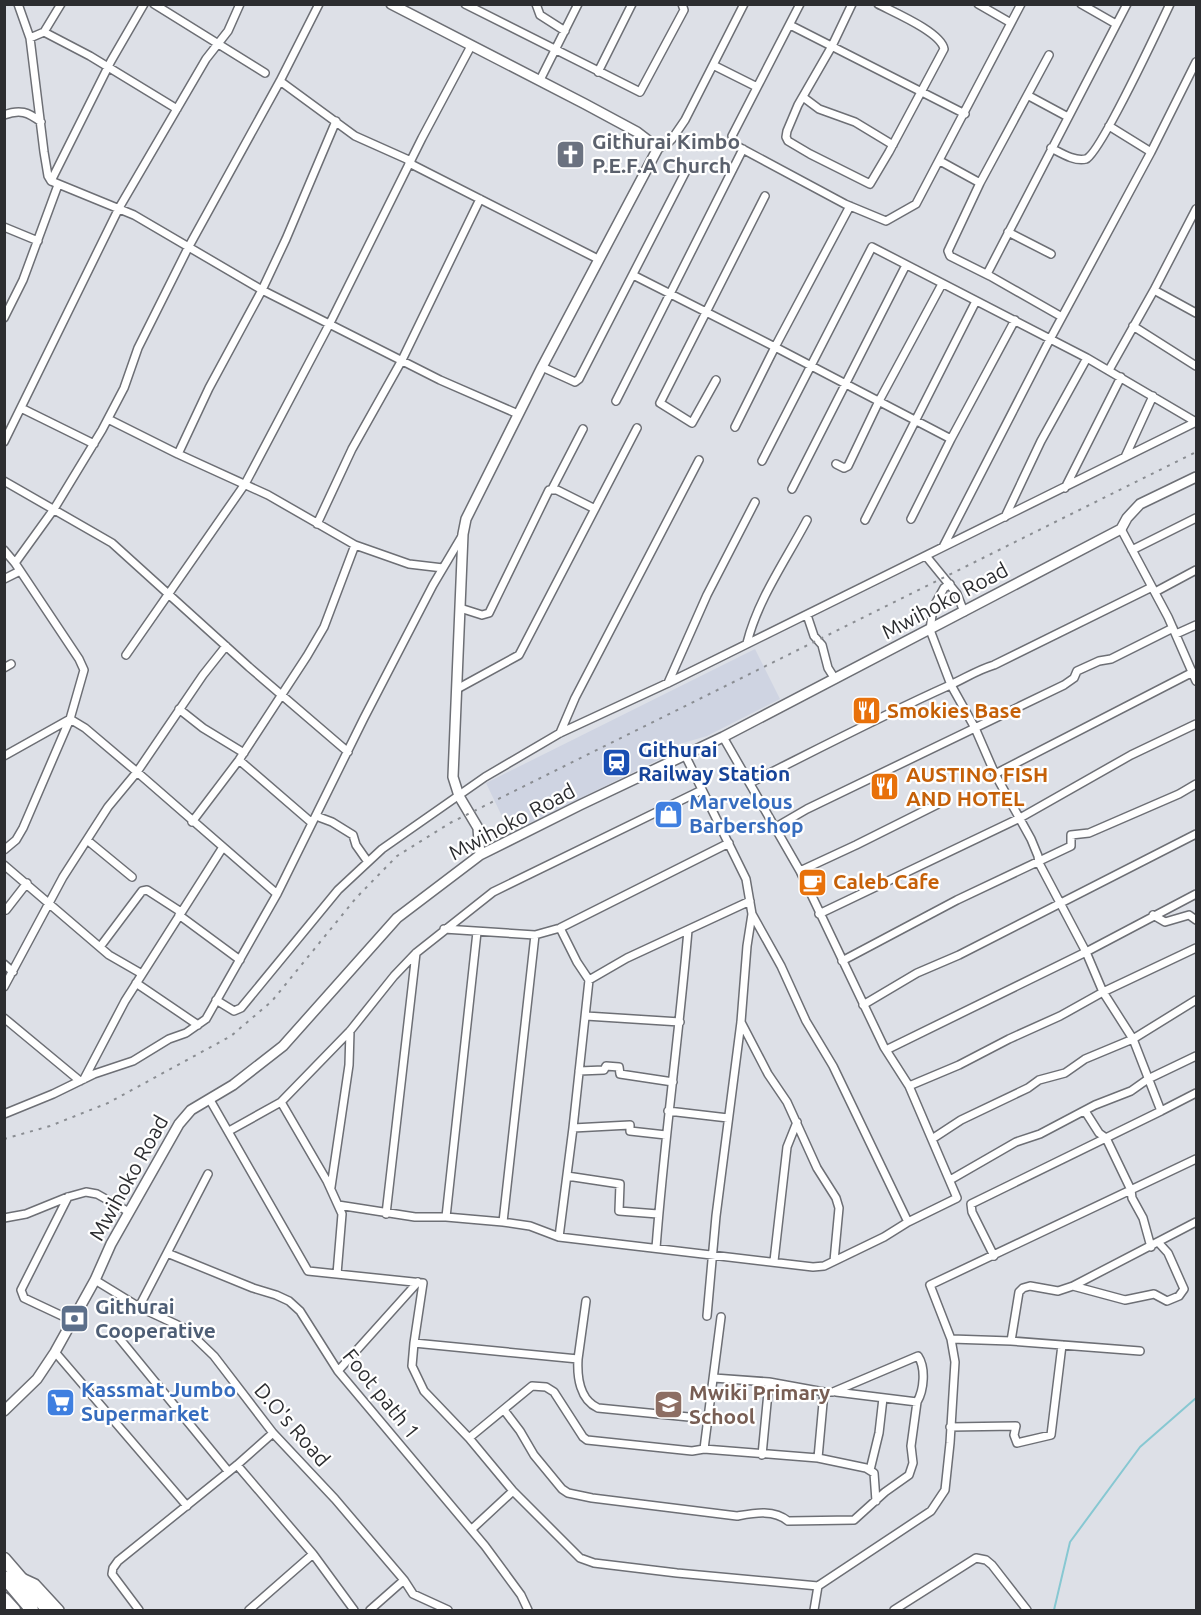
<svg xmlns="http://www.w3.org/2000/svg" width="1201" height="1615" font-family="Ubuntu,sans-serif">
<style>
.built{fill:#cfd4e2}
.lines{fill:none;stroke-linecap:round;stroke-linejoin:round}
.stream{stroke:#87c8d2;stroke-width:2}
.street-casing{stroke:#6d6f75;stroke-width:10}
.secondary-casing{stroke:#6d6f75;stroke-width:12}
.highway-casing{stroke:#6d6f75;stroke-width:15}
.street{stroke:#fff;stroke-width:7}
.secondary{stroke:#fff;stroke-width:9}
.highway{stroke:#fff;stroke-width:12}
.rail{stroke:#8a8d92;stroke-width:2;stroke-dasharray:3 6;stroke-linecap:butt}
.labels{text-anchor:middle;stroke-width:4.5;stroke-linejoin:round;paint-order:stroke}
.worship-label{font-size:21px;font-weight:bold;fill:#5b616d;stroke:#fff;text-anchor:start}
.street-label{font-size:21px;fill:#2c2d30;stroke:#fff}
.food-label{font-size:21px;font-weight:bold;fill:#c56008;stroke:#fff;text-anchor:start}
.transit-label{font-size:21px;font-weight:bold;fill:#164399;stroke:#fff;text-anchor:start}
.shop-label{font-size:21px;font-weight:bold;fill:#366cbe;stroke:#fff;text-anchor:start}
.service-label{font-size:21px;font-weight:bold;fill:#4e5e75;stroke:#fff;text-anchor:start}
.education-label{font-size:21px;font-weight:bold;fill:#785e54;stroke:#fff;text-anchor:start}
</style>
<rect width="100%" height="100%" fill="#dde0e7"/>
<!-- built -->
<path class="built" d="M755,649L780,699L707,736L683,743L671,750L662,758L510,833L486,783Z"/>
<g class="lines">
<!-- stream -->
<path class="stream" d="M1054,1610L1070,1542L1140,1447L1196,1398"/>
<defs>
<path id="street" d="M18,4L30,38L44,152L48,176L51,181L134,215L262,290L440,380L518,414
M154,4L265,73
M465,4L640,92L684,10L682,4
M536,4L540,15L565,31
M800,4L732,136L735,145L845,204L886,221L916,204L1021,4
M852,4L832,46L798,105L787,131L786,137L788,141L810,154L870,184L889,152L944,49C941,32 893,12 878,4
M978,4L1011,23
M1081,4L1116,24
M790,25L965,114
M44,32L90,56L177,109
M30,38L44,32L61,4
M1049,55L980,183L948,251L950,256L990,276L1062,317
M713,65L757,87
M598,72L632,4
M540,80L578,4
M280,81L355,136L411,161
M1029,96L1068,117
M803,97L819,109L855,122L893,145
M4,115C20,109 28,112 41,122
M1109,126L1151,152
M658,148L666,145L672,139L685,120L744,4
M1051,148C1061,153 1075,162 1086,159C1100,154 1160,25 1170,4
M940,161L980,183
M409,163L598,259
M51,181L111,61L144,4
M1196,209L1154,290L1196,313
M4,227L38,241
M1008,232L1051,254
M987,274L1127,4
M633,275L775,347L951,439
M4,318L23,280L58,185
M1133,326L1196,366
M542,367L575,382L579,379L687,169
M1109,370L1154,290
M716,380L692,423L660,403L765,196
M616,401L743,149
M21,408L94,444
M108,419L178,454L268,495L355,545L409,564L443,568
M735,427L775,347L850,206
M4,442L119,208L206,59L228,31L240,4
M178,454L209,388L262,290L286,239L336,121
M1125,457L1153,396
M762,461L872,247L1087,358L1196,422
M836,464L844,468L848,466L879,401L942,284
M4,481L112,543L249,667L348,752
M1065,488L1121,377
M552,489L583,429
M792,489L906,265
M1005,517L1041,441L1087,358
M911,519L951,439L1015,320
M865,520L976,301
M317,524L352,449L402,360L480,199
M1121,529L1168,617L1196,681
M943,547L1048,343L1151,152L1196,62
M4,550L15,563L79,659L84,670L70,719L23,828L16,840L4,850
M1132,550L1196,518
M926,556L957,594L964,612
M15,563L54,509L102,430L124,388L138,348L188,248L280,81L319,4
M4,579L20,571
M950,584L944,588L933,608L930,630L951,685L975,728L995,774L1031,839L1038,856L1039,863L1086,952L1103,992L1133,1039L1161,1111L971,1204L972,1212L994,1256
M1155,592L1196,570
M460,608L482,615L489,613L549,490H557L595,509
M807,615L814,636L822,645L828,668L835,679
M1176,634L1196,625
M747,643C758,599 786,560 807,520
M126,655L245,484L330,323L422,138L471,46
M4,668L11,664
M668,683L707,595L755,502
M457,689L519,655L637,428
M179,709L203,728L244,753
M560,733L575,698L699,460
M685,755L746,879L752,914L747,946L741,1022L716,1216L707,1316
M4,756L70,719L85,728L137,772L277,894
M239,760L312,823
M995,774L1193,672
M750,783C816,750 881,716 948,686C964,679 977,670 994,665L1152,587
M316,816L332,822L353,835L356,845L368,862
M192,822L239,760L307,656L324,627L355,545
M776,827L807,809L1064,685L1074,678L1077,671L1099,661L1111,659L1173,628
M87,840L132,877
M4,865L109,955L142,974
M800,871L856,845L938,804
M6,910L27,883
M752,914L781,966L806,1021L833,1066L908,1222
M819,914L1020,818L1131,755L1196,724
M179,915L240,960
M1153,915L1165,922L1189,915L1196,920
M560,928L577,962L589,980
M444,929L535,935L560,928L729,843
M100,947L142,891L147,890L181,912
M842,961L957,900L1071,846V835L1089,833L1179,794L1196,784
M4,964L13,972
M136,983L198,1025
M4,987L63,877L108,807L137,772L203,675L226,646
M216,1000L234,1011L241,1008L338,890L382,849L485,777L560,733L668,683L1196,422
M863,1005L917,973L959,955L1196,834
M586,1016L680,1022
M4,1018L80,1081
M741,1022L768,1074L787,1102L817,1168L836,1198L839,1208L834,1261
M886,1050L1086,952L1196,894
M579,1071L604,1070L606,1066L619,1067L620,1074L673,1082
M84,1079L125,1001L223,847
M909,1086L959,1065L1009,1039L1060,1016L1103,992L1196,948
M210,1100L308,1271L423,1283L414,1343
M281,1102L327,1181L342,1214L337,1274
M668,1111L728,1118
M1085,1111L1099,1133L1106,1138L1131,1190L1132,1198L1143,1218L1151,1247
M1161,1111L1196,1093
M4,1114L53,1094L94,1074L133,1061L169,1039L186,1033L206,1019L277,894L364,718L433,585L462,536
M573,1128L630,1125V1131L666,1135
M229,1131L281,1102L350,1031L394,976L416,953L493,892L702,790
M932,1139L961,1120L1028,1088L1039,1080L1065,1073L1085,1059L1133,1039L1196,1000
M567,1176L620,1184L619,1211L658,1214
M950,1180L1016,1142L1040,1134L1095,1105L1131,1091L1148,1079L1196,1056
M331,1187L349,1065L350,1031
M68,1197L21,1290L24,1298L73,1321
M338,1205L415,1217H446L503,1222L530,1226L559,1237L813,1267L824,1266L884,1237L908,1222L957,1198L909,1086L884,1047L800,871L723,737
M386,1214L416,953
M446,1217L477,932
M4,1218L26,1214L68,1197L86,1192L97,1194L129,1212
M503,1222L535,935
M559,1237L573,1128L589,980L627,958L750,901
M656,1248C664,1142 679,1036 688,930
M167,1253L253,1288L276,1295L289,1301L300,1311L338,1371L485,1546L521,1595L528,1610
M774,1261L787,1147L797,1122
M95,1280L139,1307L186,1329L214,1356L273,1433L335,1499L404,1580L413,1594L448,1610
M1073,1286L1125,1300L1154,1294L1167,1301L1179,1296L1184,1289L1168,1253L1158,1242
M139,1307L208,1174
M115,1333L228,1471
M951,1339L1011,1341L1019,1292L1023,1288L1030,1286L1058,1291L1073,1286L1196,1222
M1011,1341L1140,1351
M55,1352L187,1506
M578,1359L586,1301
M338,1371L418,1282
M836,1392L917,1402
M504,1410L520,1431L534,1455L562,1489L568,1493L592,1498L737,1516C754,1513 774,1509 788,1521L854,1520L885,1492L909,1475L913,1463L911,1446L917,1402C924,1390 926,1368 918,1356L833,1392H824L769,1382L714,1378
M709,1419L598,1408C580,1400 577,1377 578,1359L414,1343L412,1366L424,1391L469,1438L513,1491L580,1558L594,1563L677,1573L818,1586
M950,1427L1016,1426L1014,1435L1017,1443L1051,1435L1062,1345
M469,1438L532,1386L546,1387L554,1392L583,1437L587,1440L692,1451L704,1449L818,1458L866,1468L874,1473L876,1501
M704,1449L721,1317
M762,1455L769,1382
M818,1458L824,1392
M237,1465L313,1554L354,1610
M870,1470L879,1433L883,1398
M472,1529L513,1491
M139,1610L112,1574L113,1568L118,1561L237,1465L273,1433
M249,1610L313,1554
M370,1610L404,1580
M814,1610L818,1586L931,1511L945,1490L950,1443L955,1362L951,1339L930,1285L1196,1159
M894,1610L976,1558L986,1560L992,1565L1027,1610"/>
<path id="secondary" d="M391,4L585,104L637,132L658,148L542,367L466,519L463,534L453,777L459,796L478,828L480,855
M4,1411L37,1379L55,1352L95,1280L111,1244L179,1124L191,1110L233,1085L283,1046L397,918L480,855L580,805L723,737L1121,529L1127,518L1140,504L1196,477
M22,1578L35,1584L59,1610"/>
<path id="highway" d="M4,1559L48,1610
M4,1577L32,1610
M4,1599L14,1610"/>
</defs>
<!-- street casing -->
<use href="#street" class="street-casing"/>
<!-- secondary casing -->
<use href="#secondary" class="secondary-casing"/>
<!-- highway casing -->
<use href="#highway" class="highway-casing"/>
<!-- street -->
<use href="#street" class="street"/>
<!-- secondary -->
<use href="#secondary" class="secondary"/>
<!-- highway -->
<use href="#highway" class="highway"/>
<!-- rail -->
<path class="rail" d="M4,1139L50,1126L108,1103L231,1036L272,1001L356,898L397,856L450,823L1196,452"/>
</g>
<!-- icons -->
<defs>
<symbol id="church-square" viewBox="-11 -11 22 22"><rect x="-9" y="-9" width="18" height="18" rx="4" fill="#6b7280" stroke="#fff"/><path d="M-1.2-6h2.4v3.5h3.3v2.4h-3.3V6h-2.4V-.1h-3.3v-2.4h3.3Z" fill="#fff"/></symbol>
<symbol id="restaurant-square" viewBox="-11 -11 22 22"><rect x="-9" y="-9" width="18" height="18" rx="4" fill="#e8710a" stroke="#fff"/><path d="M-5-6h1v4h1v-4h1v4h1v-4h1v5L-1.5 .5V6h-2V.5L-5-1ZM5-6V6H3V1.5H1.5Q1.5-4 5-6Z" fill="#fff"/></symbol>
<symbol id="station-square" viewBox="-11 -11 22 22"><rect x="-9" y="-9" width="18" height="18" rx="4" fill="#1a4fb4" stroke="#fff"/><path d="M-3-6H3Q5-6 5-4V2Q5 4 3 4L4.5 6H3L1.5 4h-3L-3 6H-4.5L-3 4Q-5 4-5 2V-4Q-5-6-3-6ZM-3.5-4v3h7v-3ZM-3.5 1v1.5H-2V1ZM2 1v1.5H3.5V1Z" fill="#fff"/></symbol>
<symbol id="shop-square" viewBox="-11 -11 22 22"><rect x="-9" y="-9" width="18" height="18" rx="4" fill="#3f7fe0" stroke="#fff"/><path d="M-5-2.5h2.3a2.7 3.5 0 0 1 5.4 0H5L5.5 6h-11ZM-1.5-2.5h3a1.5 2.3 0 0 0-3 0Z" fill="#fff"/></symbol>
<symbol id="cafe-square" viewBox="-11 -11 22 22"><rect x="-9" y="-9" width="18" height="18" rx="4" fill="#e8710a" stroke="#fff"/><path d="M-5.5-4.5H6V0H3Q3 3.5 0 3.5H-2.5Q-5.5 3.5-5.5 0ZM3-3.2v2h1.7v-2ZM-6 4.5H4V6H-6Z" fill="#fff"/></symbol>
<symbol id="bank-square" viewBox="-11 -11 22 22"><rect x="-9" y="-9" width="18" height="18" rx="4" fill="#5c6f8a" stroke="#fff"/><path d="M-6-4H6V4H-6ZM0-2.3a2.3 2.3 0 1 0 0 4.6a2.3 2.3 0 1 0 0-4.6Z" fill="#fff"/></symbol>
<symbol id="supermarket-square" viewBox="-11 -11 22 22"><rect x="-9" y="-9" width="18" height="18" rx="4" fill="#3f7fe0" stroke="#fff"/><path d="M-6-5.5h2.5l.6 2H6L4.5 2H-2.5L-4.4-4H-6ZM-1.5 3.2a1.3 1.3 0 1 0 .1 0ZM3 3.2a1.3 1.3 0 1 0 .1 0Z" fill="#fff"/></symbol>
<symbol id="school-square" viewBox="-11 -11 22 22"><rect x="-9" y="-9" width="18" height="18" rx="4" fill="#8d6e63" stroke="#fff"/><path d="M0-5L7-2L0 1L-7-2ZM-4 1L0 2.5L4 1V4Q0 6-4 4Z" fill="#fff"/></symbol>
</defs>
<g fill-rule="evenodd">
<use href="#church-square" x="554" y="138" width="33" height="33"/>
<use href="#restaurant-square" x="850" y="694" width="33" height="33"/>
<use href="#station-square" x="600" y="746" width="33" height="33"/>
<use href="#restaurant-square" x="868" y="770" width="33" height="33"/>
<use href="#shop-square" x="652" y="798" width="33" height="33"/>
<use href="#cafe-square" x="796" y="866" width="33" height="33"/>
<use href="#bank-square" x="58" y="1302" width="33" height="33"/>
<use href="#supermarket-square" x="44" y="1386" width="33" height="33"/>
<use href="#school-square" x="652" y="1388" width="33" height="33"/>
</g>
<g class="labels">
<!-- worship labels -->
<g class="worship-label">
<text x="592" y="149">Githurai Kimbo<tspan x="592" dy="24">P.E.F.A Church</tspan></text>
</g>
<!-- street labels -->
<g class="street-label">
<text transform="translate(945 601) rotate(-28)" y="7">Mwihoko Road</text>
<text transform="translate(512 822) rotate(-28)" y="7">Mwihoko Road</text>
<text transform="translate(129 1178) rotate(-61)" y="7">Mwihoko Road</text>
<text transform="translate(381 1394) rotate(51)" y="7">Foot path 1</text>
<text transform="translate(292 1425) rotate(49)" y="7">D.O's Road</text>
</g>
<!-- food labels -->
<g class="food-label">
<text x="887" y="718">Smokies Base</text>
<text x="906" y="782">AUSTINO FISH<tspan x="906" dy="24">AND HOTEL</tspan></text>
<text x="833" y="889">Caleb Cafe</text>
</g>
<!-- transit labels -->
<g class="transit-label">
<text x="638" y="757">Githurai<tspan x="638" dy="24">Railway Station</tspan></text>
</g>
<!-- shop labels -->
<g class="shop-label">
<text x="689" y="809">Marvelous<tspan x="689" dy="24">Barbershop</tspan></text>
<text x="81" y="1397">Kassmat Jumbo<tspan x="81" dy="24">Supermarket</tspan></text>
</g>
<!-- service labels -->
<g class="service-label">
<text x="95" y="1314">Githurai<tspan x="95" dy="24">Cooperative</tspan></text>
</g>
<!-- education labels -->
<g class="education-label">
<text x="689" y="1400">Mwiki Primary<tspan x="689" dy="24">School</tspan></text>
</g>
</g>
<!-- border -->
<rect width="1201" height="1615" fill="none" stroke="#2c2d30" stroke-width="12"/>
</svg>
